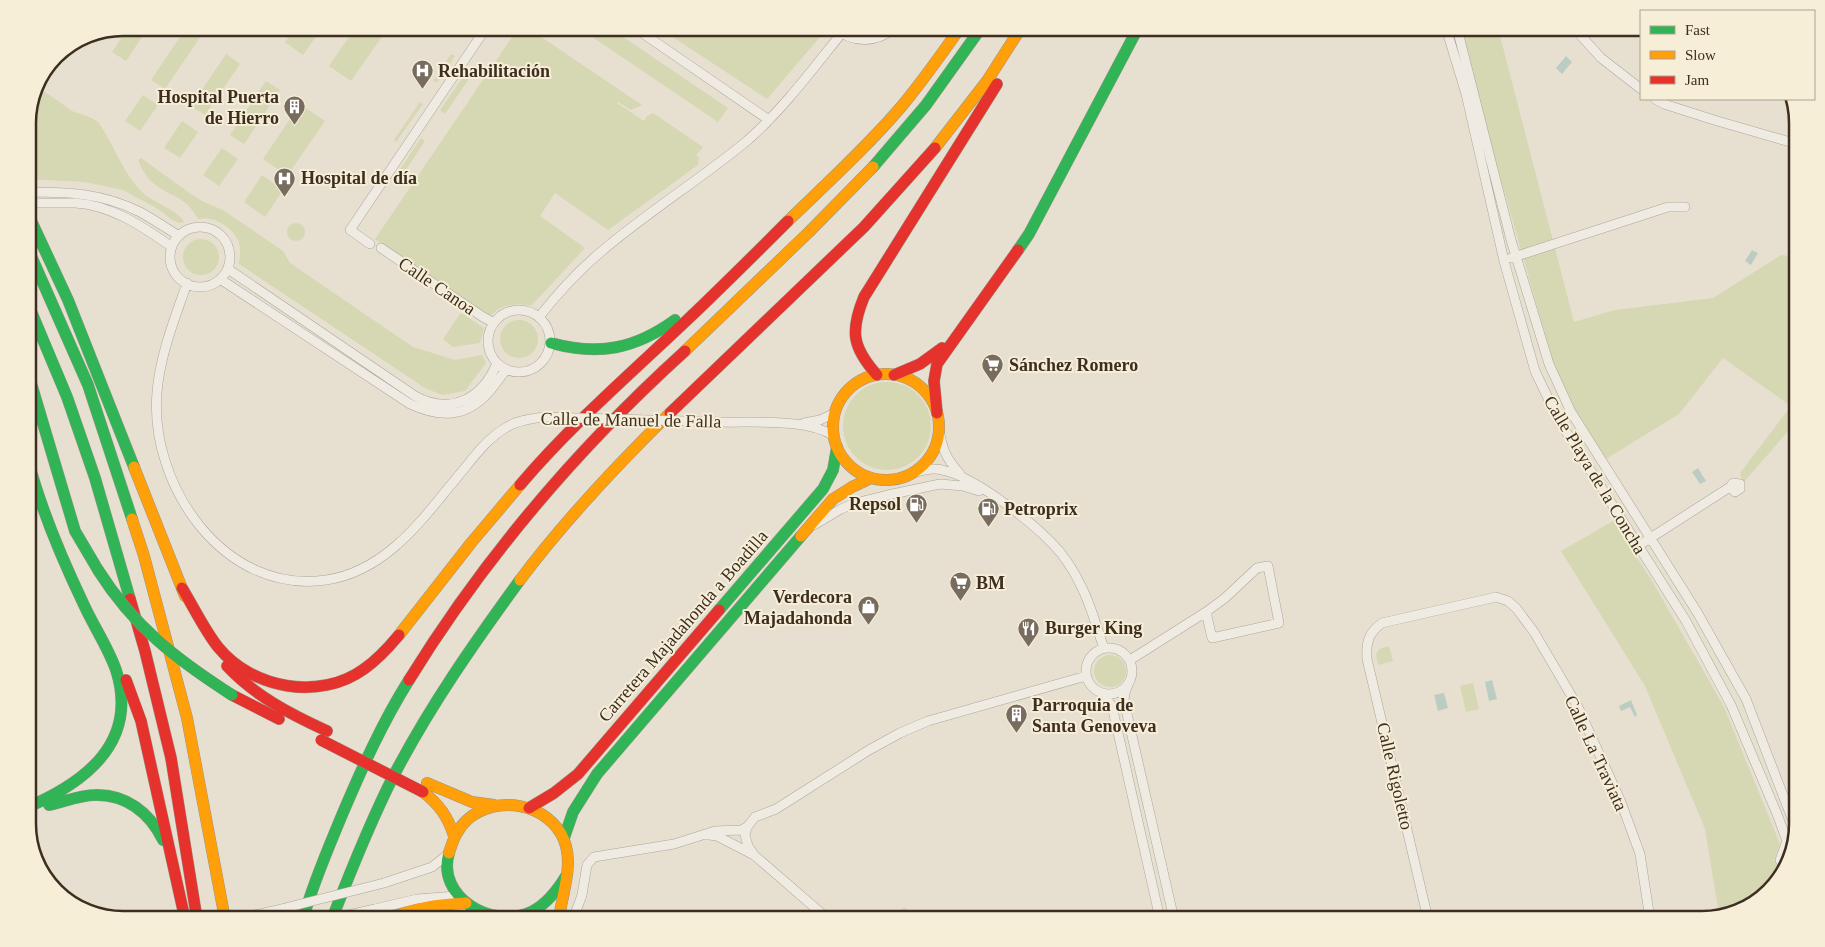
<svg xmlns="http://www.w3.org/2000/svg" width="1825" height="947" font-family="'Times New Roman',serif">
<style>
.green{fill:#d6d7b3}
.water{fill:#bcccc2}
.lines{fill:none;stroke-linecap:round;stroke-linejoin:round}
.street-casing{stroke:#ada599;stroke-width:10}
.fast-casing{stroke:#9c958a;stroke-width:12}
.slow-casing{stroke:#9c958a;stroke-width:12}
.jam-casing{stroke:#9c958a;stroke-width:12}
.street{stroke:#efebe3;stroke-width:9}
.fast{stroke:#30b455;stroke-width:11}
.slow{stroke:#ff9f0a;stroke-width:11}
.jam{stroke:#e5322d;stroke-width:11}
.street-bridge-casing{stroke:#ada599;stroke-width:10;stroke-linecap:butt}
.fast-bridge-casing{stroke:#928b80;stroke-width:12;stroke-linecap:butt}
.jam-bridge-casing{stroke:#928b80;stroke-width:12;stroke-linecap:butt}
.street-bridge{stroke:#efebe3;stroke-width:9}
.fast-bridge{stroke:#30b455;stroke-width:11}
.jam-bridge{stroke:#e5322d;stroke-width:11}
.labels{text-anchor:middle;stroke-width:4;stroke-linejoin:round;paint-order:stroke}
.poi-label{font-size:18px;font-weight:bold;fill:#3d2e20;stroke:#f7eed8;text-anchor:start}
.street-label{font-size:18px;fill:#3d2e20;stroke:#f7eed8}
.rim{fill:none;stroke:#3d2e20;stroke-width:2.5}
</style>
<rect width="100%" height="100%" fill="#e7e0d1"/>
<!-- green -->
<path class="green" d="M128,28H148L126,61L112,52Z
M186,28L201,36L165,89L151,80Z
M296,28H322L303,55L285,42Z
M355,28H388L351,81L329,66Z
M508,28H528L642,105L631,110L618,102L617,103L644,121L647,116L653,113L703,147L696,155L699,157L698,165L608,230L555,193L540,216L585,248L532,305C516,304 500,303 490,317L375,239L514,34Z
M579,28H610L728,108L718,122Z
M659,28H817L820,37L767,99Z
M842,28H885C870,36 857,36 842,28Z
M1461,28H1498L1574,322L1615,310L1713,298L1781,255L1797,257V421L1743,483L1740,473L1791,406L1723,358L1679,414L1606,459L1571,404L1553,362L1493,152Z
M226,54L240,64L205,115L191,106Z
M451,54L455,56L437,83L433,81Z
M470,67L475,70L445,114L440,110Z
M266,81L280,90L244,144L230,135Z
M41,89L72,111L92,118L98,122C114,144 123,174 143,193C154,203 178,210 184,222L180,223L172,220L158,209L123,190L85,182L28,179V118Z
M143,95L158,105L140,131L125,121Z
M420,102L423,104L396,142L394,140Z
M300,104L325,121L287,176L263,159Z
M182,121L198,132L180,158L164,148Z
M421,138L425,141L399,180L395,177Z
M222,148L238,159L219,186L203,175Z
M141,158L191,194L204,202L223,210L283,251L290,263L413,347L455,360L482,355L486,363L465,391L442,395L425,388L239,264C240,257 241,247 238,240C232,227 213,215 198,219C185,195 171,198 153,183C146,177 141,168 138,160Z
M262,175L283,190L265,217L244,202Z
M287 232a9 9 0 1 1 18 0a9 9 0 1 1-18 0Z
M183 257a18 18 0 1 1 36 0a18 18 0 1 1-36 0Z
M460,314H463L484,328L480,343L453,347L443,339Z
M500 339a19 19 0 1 1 38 0a19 19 0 1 1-38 0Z
M843 426a44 44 0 1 1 88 0a44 44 0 1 1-88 0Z
M1613,521L1652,581L1724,707L1780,844L1774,860L1781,873L1755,903L1719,914L1705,829L1645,686L1561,551Z
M1389,646L1393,661L1378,665L1376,654L1379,649Z
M1094 671a16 16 0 1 1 32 0a16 16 0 1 1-32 0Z
M1473,683L1479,709L1466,712L1460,686Z
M904,907L919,919H894Z"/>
<!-- water -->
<path class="water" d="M1566,56L1572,62L1562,74L1556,68Z
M1791,197L1797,199L1796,214L1788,212Z
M1752,250L1758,253L1751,265L1745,261Z
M1698,468L1706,481L1700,484L1692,472Z
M1492,680L1497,699L1489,701L1485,682Z
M1444,693L1448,708L1438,711L1434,695Z
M1631,700L1637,715L1635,717L1630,707L1621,711L1619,706Z"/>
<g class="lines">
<defs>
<path id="street" d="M635,28L769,120
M834,28C852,43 876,44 894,28
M1446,28L1466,94L1504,261L1535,371L1558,419L1686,621L1731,705L1777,814L1787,841
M1457,28L1511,240L1549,364L1571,412L1697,612L1746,699L1796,829
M1574,28L1601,58L1641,89
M1655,99L1664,104L1714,120L1797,144
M28,192C69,192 102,193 140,212C153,219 166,228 179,236
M33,203C47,203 61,203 75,203C112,205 143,227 172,247
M170 257a30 30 0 1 1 60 0a30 30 0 1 1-60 0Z
M370,244L350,230L486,28
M381,248L483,317L494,323
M1511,258L1668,207H1685
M228,269L415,396C450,415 482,400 497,363
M220,279L410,404C440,418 466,418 489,392C495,385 500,377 506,370
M187,283C175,318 160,355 157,392C149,485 224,595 326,580C389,571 426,514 464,469C476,454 489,437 507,427C518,420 531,419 543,417
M488 341a31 31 0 1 1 62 0a31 31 0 1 1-62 0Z
M539,317C558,293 579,270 602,251C649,211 701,179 748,140C783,109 812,70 841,34
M720,422C754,423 806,418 834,436
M804,423L820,420L835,413
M939,430C943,451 946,458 960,474
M913,473C924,470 934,467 946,471C978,479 1038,526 1060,552C1067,561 1075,573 1080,584C1091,604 1096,627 1104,648
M1733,483L1740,484V489L1735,492L1730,487Z
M814,525L841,509L855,503L888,495L940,484L963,486L979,491
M1638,546L1730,487
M1086 671a23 23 0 1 1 46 0a23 23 0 1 1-46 0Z
M1130,660L1206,612L1225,598L1257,568L1268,566L1279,623L1212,638L1206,612
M1128,685L1125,692L1124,701L1174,919
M1102,693L1112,706L1160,919
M709,835L717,836L752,854
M1785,869L1780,860L1787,841L1794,838
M384,883L432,867L447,855
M375,909L417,899L456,896
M236,919L273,911
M573,919L582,895L587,865L594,857L674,844L715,831L741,830L747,827
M828,919L754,855L748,846L745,835L747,827L755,817L776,809L869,750L900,733L928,721L1086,676
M1428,919L1367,659C1366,643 1368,633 1382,623L1496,597L1508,601L1516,608L1534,632L1578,707L1621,802L1640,854L1650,919"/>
<path id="fast" d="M873,167L926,105L981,28
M28,214L68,300L134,467
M28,249L88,385L132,519
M1018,250L1029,234L1138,28
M28,304L67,397L95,478L130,599
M551,343C599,356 635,349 675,320
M28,373L75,531L98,570
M28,460C41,510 62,559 84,605C94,627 108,647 116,670C139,742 86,782 28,807
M719,610L823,489L833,470L837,447
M49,805C64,802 80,795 95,795C126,794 150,813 163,840
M564,838L573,812L597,774L801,536
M449,853C436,897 492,930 531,912C547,904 557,891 566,876
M303,919C313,883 328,849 342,815C362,768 382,723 409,680
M332,919C351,870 370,822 394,775C430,706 474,643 520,580"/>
<path id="slow" d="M935,148L987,81L1021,28
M788,221C826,184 866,148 901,107C922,82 941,55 960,28
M685,351L809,232L873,167
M833 427a53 53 0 1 1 106 0a53 53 0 1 1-106 0Z
M134,467L185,596
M132,519L144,556L187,718L225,919
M801,536L833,499L852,487L871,478
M520,580C565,520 617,465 670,413
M399,635L471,543L520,485
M427,783L472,802L494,805
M423,792C439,804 448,817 454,836
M449,853C453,840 457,829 467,820C496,794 549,803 564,840C574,866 562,893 559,919
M388,919C413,908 439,904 466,903"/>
<path id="jam" d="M877,375C852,347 850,331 864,297L997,84
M894,375L920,364L942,348
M670,413L864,227L935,148
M937,413L934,381L937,364L1018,250
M520,485C570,426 629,375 685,322C720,289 754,255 788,221
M182,588C193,606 205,631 218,647C252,689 320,701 364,669C377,660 389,647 399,635
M130,599L145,651L171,758L197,919
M227,666C255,696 290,714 327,731
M126,680L141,721L185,919
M409,680C485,557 578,448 685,351
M232,695L279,719
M529,808L554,793L578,774L719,610"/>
</defs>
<!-- street casing -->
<use href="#street" class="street-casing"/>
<!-- fast casing -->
<use href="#fast" class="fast-casing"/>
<!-- slow casing -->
<use href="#slow" class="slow-casing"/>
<!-- jam casing -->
<use href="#jam" class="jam-casing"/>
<!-- street -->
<use href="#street" class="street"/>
<!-- fast -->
<use href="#fast" class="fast"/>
<!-- slow -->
<use href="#slow" class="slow"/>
<!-- jam -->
<use href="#jam" class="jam"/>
<defs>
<path id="street-bridge" d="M543,417L720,422
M273,911L384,883
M331,919L375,909"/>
<path id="fast-bridge" d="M98,570C134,627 176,659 232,695"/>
<path id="jam-bridge" d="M321,740L423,792"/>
</defs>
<!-- street-bridge casing -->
<use href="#street-bridge" class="street-bridge-casing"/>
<!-- fast-bridge casing -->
<use href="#fast-bridge" class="fast-bridge-casing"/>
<!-- jam-bridge casing -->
<use href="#jam-bridge" class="jam-bridge-casing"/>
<!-- street-bridge -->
<use href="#street-bridge" class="street-bridge"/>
<!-- fast-bridge -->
<use href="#fast-bridge" class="fast-bridge"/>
<!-- jam-bridge -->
<use href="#jam-bridge" class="jam-bridge"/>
</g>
<!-- icons -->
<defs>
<symbol id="hospital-pin" viewBox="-11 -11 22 30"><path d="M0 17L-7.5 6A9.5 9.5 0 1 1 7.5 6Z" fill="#786c5e" stroke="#f7eed8"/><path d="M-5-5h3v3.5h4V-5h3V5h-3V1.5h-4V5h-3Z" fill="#fff"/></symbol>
<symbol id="building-pin" viewBox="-11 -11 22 30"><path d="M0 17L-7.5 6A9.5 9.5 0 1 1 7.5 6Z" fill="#786c5e" stroke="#f7eed8"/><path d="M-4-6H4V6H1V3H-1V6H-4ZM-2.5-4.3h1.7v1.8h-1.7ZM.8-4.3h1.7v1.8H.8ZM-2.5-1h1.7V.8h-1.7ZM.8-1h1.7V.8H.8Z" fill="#fff"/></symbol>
<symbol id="supermarket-pin" viewBox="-11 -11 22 30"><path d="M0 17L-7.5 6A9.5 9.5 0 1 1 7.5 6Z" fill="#786c5e" stroke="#f7eed8"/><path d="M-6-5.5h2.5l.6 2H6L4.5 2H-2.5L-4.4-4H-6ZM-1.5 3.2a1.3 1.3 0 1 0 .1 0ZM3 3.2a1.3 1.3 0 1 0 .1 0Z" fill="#fff"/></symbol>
<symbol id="fuel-pin" viewBox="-11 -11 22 30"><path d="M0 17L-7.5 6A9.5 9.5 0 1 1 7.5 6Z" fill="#786c5e" stroke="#f7eed8"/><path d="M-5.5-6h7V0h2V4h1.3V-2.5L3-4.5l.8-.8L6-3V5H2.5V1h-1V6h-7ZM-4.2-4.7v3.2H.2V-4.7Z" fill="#fff"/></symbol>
<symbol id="shop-pin" viewBox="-11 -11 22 30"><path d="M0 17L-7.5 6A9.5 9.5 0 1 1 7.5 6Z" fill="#786c5e" stroke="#f7eed8"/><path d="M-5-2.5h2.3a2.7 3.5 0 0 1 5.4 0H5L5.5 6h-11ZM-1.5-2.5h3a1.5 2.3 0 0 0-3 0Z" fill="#fff"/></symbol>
<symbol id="restaurant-pin" viewBox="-11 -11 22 30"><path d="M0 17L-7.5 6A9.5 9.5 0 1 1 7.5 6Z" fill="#786c5e" stroke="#f7eed8"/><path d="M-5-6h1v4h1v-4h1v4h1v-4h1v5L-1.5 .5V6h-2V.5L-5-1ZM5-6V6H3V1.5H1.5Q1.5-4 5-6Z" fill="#fff"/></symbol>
</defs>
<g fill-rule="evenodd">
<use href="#hospital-pin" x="410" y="58" width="25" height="34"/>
<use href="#building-pin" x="282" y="94" width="25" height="34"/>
<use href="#hospital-pin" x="272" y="166" width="25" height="34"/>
<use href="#supermarket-pin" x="980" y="352" width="25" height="34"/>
<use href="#fuel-pin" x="904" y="492" width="25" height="34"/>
<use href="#fuel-pin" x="976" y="496" width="25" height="34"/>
<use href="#supermarket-pin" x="948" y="570" width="25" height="34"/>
<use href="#shop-pin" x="856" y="594" width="25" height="34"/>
<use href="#restaurant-pin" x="1016" y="616" width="25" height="34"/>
<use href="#building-pin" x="1004" y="702" width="25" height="34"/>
</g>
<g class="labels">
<!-- poi labels -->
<g class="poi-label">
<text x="438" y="77">Rehabilitación</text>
<text x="279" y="103" text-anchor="end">Hospital Puerta<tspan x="279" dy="21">de Hierro</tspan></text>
<text x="301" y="184">Hospital de día</text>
<text x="1009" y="371">Sánchez Romero</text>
<text x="901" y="510" text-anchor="end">Repsol</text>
<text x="1004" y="515">Petroprix</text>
<text x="976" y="589">BM</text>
<text x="852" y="603" text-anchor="end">Verdecora<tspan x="852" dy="21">Majadahonda</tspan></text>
<text x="1045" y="634">Burger King</text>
<text x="1032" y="711">Parroquia de<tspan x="1032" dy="21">Santa Genoveva</tspan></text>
</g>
<!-- street labels -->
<g class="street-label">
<text transform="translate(437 286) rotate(34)" y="6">Calle Canoa</text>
<text transform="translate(631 420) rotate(1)" y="6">Calle de Manuel de Falla</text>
<text transform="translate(1595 475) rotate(59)" y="6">Calle Playa de la Concha</text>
<text transform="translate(683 626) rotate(-49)" y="6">Carretera Majadahonda a Boadilla</text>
<text transform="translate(1596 753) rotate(65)" y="6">Calle La Traviata</text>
<text transform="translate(1395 776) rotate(77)" y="6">Calle Rigoletto</text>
</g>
</g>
<!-- crop -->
<path d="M0 0H1825V947H0ZM123 36H1702A87 87 0 0 1 1789 123V824A87 87 0 0 1 1702 911H123A87 87 0 0 1 36 824V123A87 87 0 0 1 123 36Z" fill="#f7eed8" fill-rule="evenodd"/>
<path class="rim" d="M123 36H1702A87 87 0 0 1 1789 123V824A87 87 0 0 1 1702 911H123A87 87 0 0 1 36 824V123A87 87 0 0 1 123 36Z"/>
<!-- legend -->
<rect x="1640" y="10" width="175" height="90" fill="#f7eed8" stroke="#ada18e"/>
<rect x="1650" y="26" width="25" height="8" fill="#30b455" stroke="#ada18e"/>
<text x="1685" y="35" font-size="15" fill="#3d2e20">Fast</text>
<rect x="1650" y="51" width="25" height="8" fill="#ff9f0a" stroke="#ada18e"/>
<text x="1685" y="60" font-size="15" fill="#3d2e20">Slow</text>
<rect x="1650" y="76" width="25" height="8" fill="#e5322d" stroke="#ada18e"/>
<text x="1685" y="85" font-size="15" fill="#3d2e20">Jam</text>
</svg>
